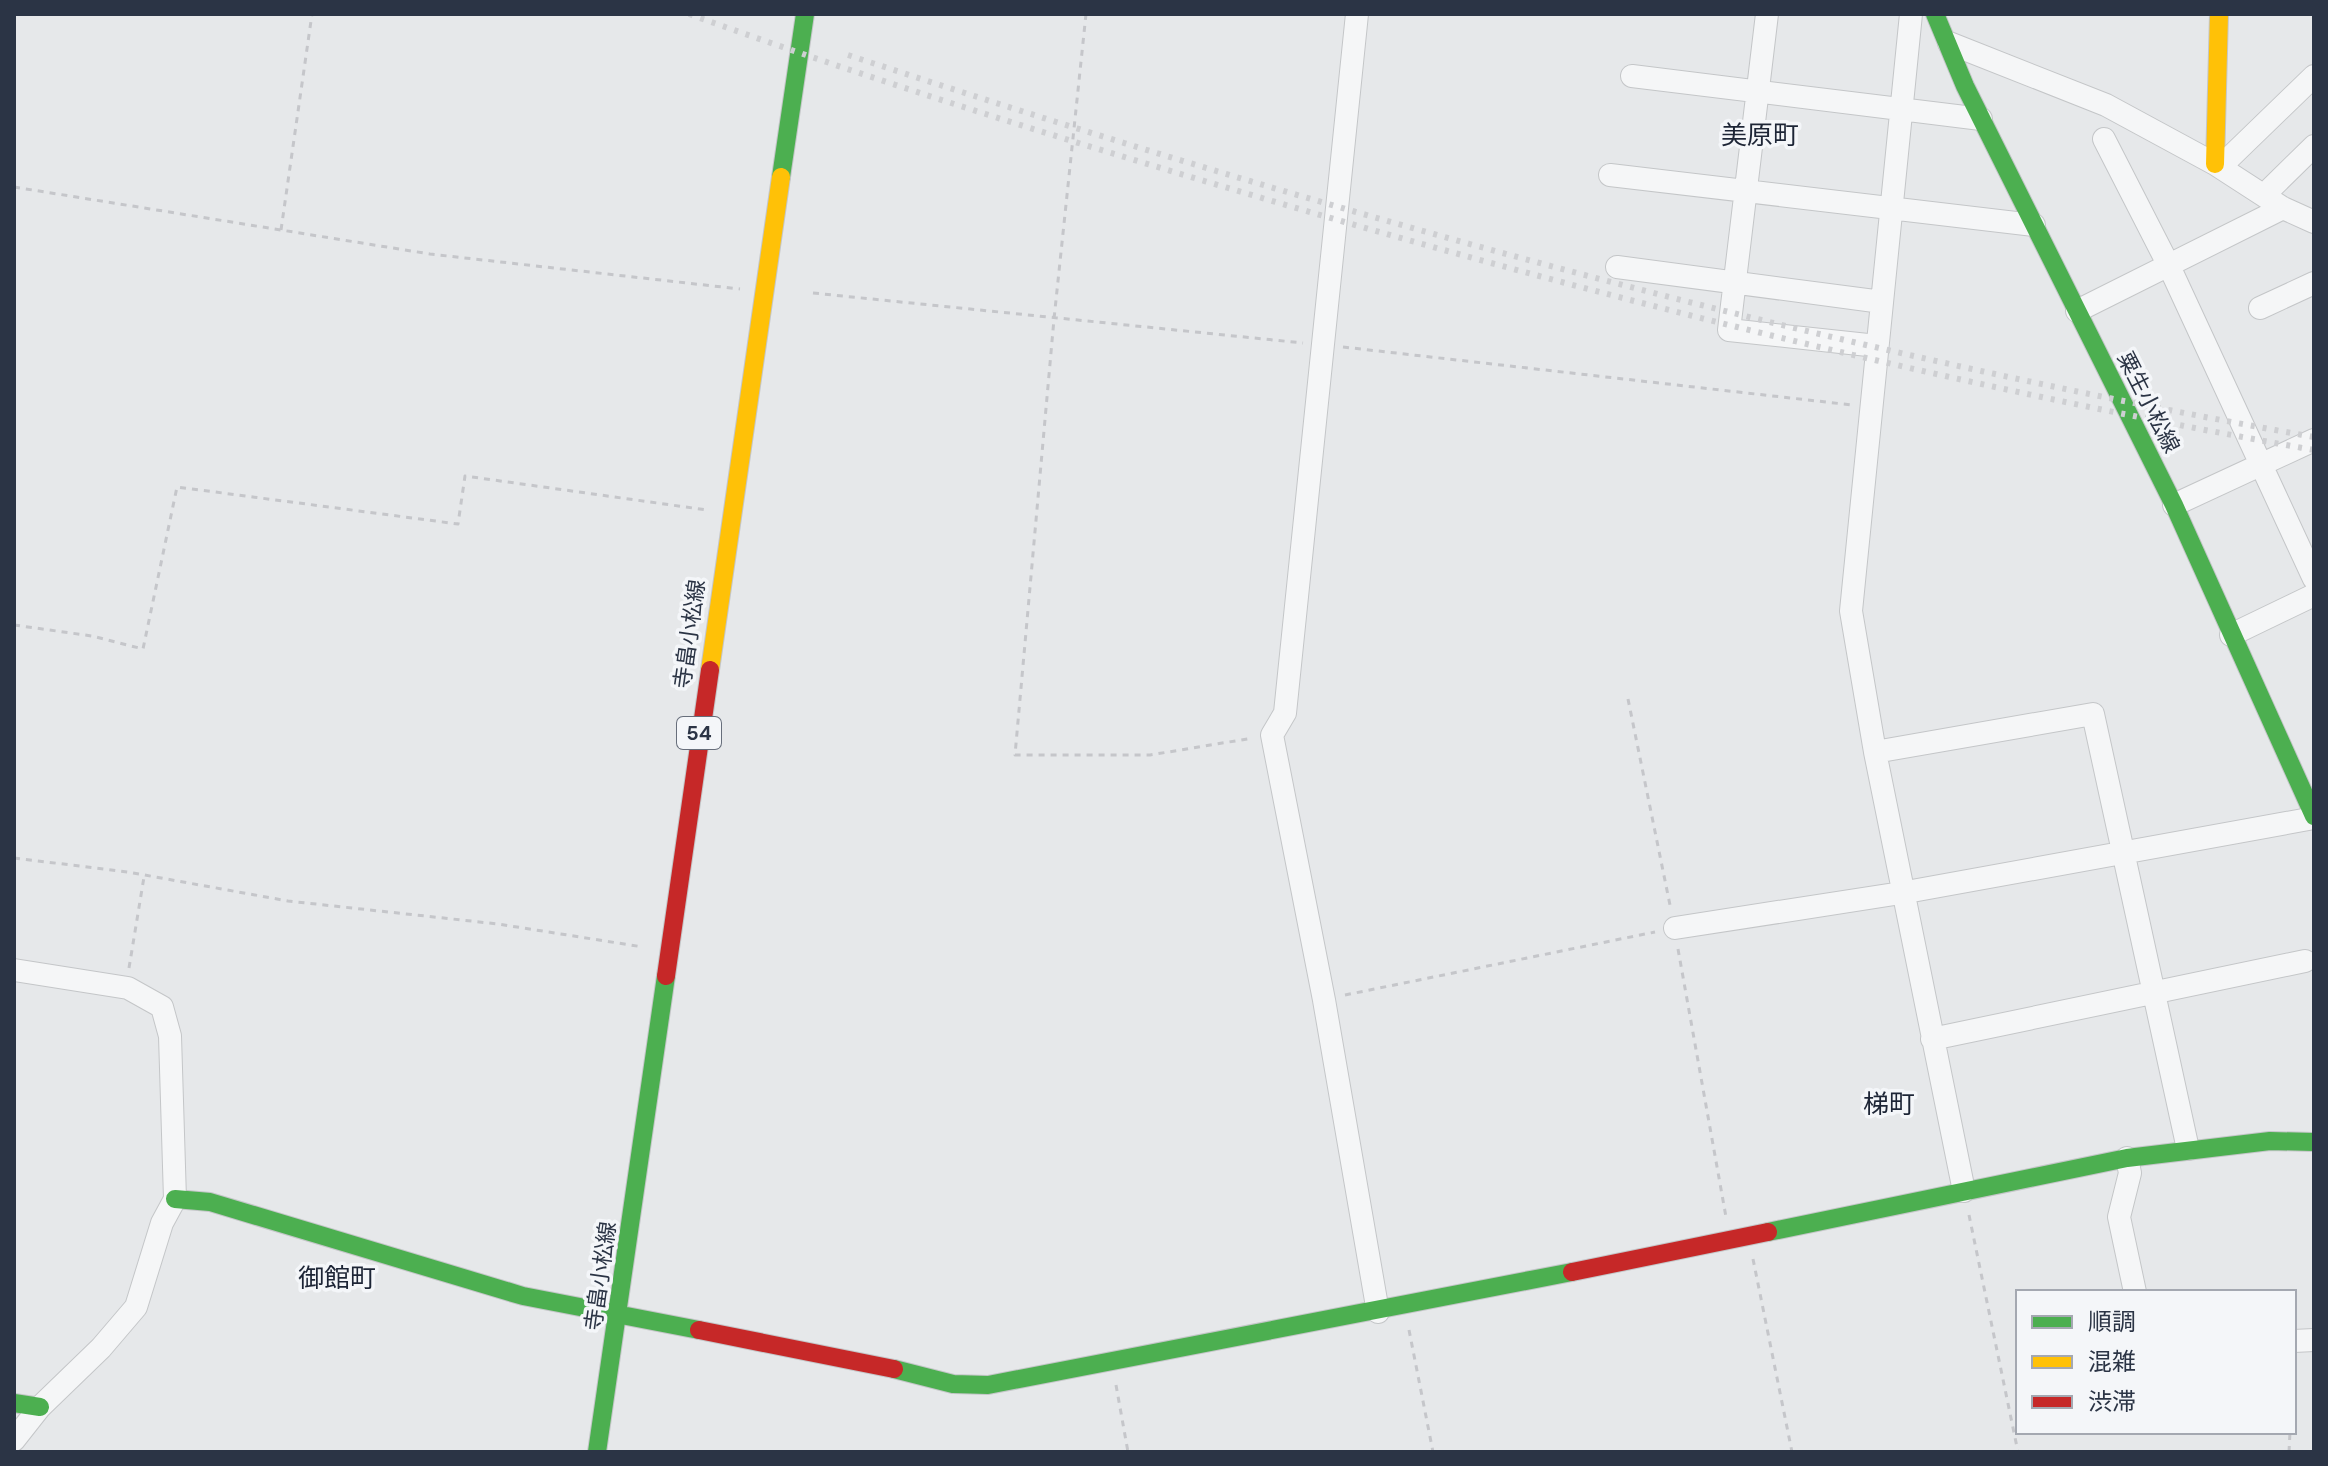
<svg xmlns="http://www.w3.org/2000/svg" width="2328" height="1466" font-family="'DM Sans','Noto Sans JP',sans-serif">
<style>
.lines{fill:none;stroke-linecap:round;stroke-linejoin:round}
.street-casing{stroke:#c4c6c8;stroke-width:24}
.fast-casing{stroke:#c4c6c8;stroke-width:20}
.slow-casing{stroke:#c4c6c8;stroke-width:20}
.jam-casing{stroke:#c4c6c8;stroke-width:20}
.path{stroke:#c5c6ca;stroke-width:3;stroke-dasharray:6 6;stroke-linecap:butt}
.street{stroke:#f5f6f7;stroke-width:22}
.fast{stroke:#4caf50;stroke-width:18}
.slow{stroke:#ffc107;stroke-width:18}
.jam{stroke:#c62828;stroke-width:18}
.rail{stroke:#cecfd2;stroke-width:6;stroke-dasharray:4 8;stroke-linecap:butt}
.labels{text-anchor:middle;stroke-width:7;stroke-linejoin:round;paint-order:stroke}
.shield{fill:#f4f6f9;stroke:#676e7b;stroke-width:2}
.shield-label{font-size:20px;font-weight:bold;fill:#2b3445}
.street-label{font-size:22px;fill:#2b3445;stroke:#f4f6f9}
.quarter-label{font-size:26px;fill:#1d2536;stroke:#f4f6f9}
</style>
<rect width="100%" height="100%" fill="#e6e8ea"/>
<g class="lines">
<defs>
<path id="street" d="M1357,14L1285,713L1272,735L1324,1000L1378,1312
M1767,14L1729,330L1877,346
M1949,43L2106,105L2215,164L2283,208L2314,222
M1632,76L1981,119
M2104,139L2169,266L2314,579
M2220,167L2314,76
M1610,175L2034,225
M2264,195L2314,146
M1617,267L1882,302
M2260,308L2314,283
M2077,311L2283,208
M2174,505L2314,440
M2231,635L2314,595
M1875,752L1851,611L1911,14
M1675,928L1901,893L2314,818
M14,970L128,988L162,1007L170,1036L175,1199L162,1223L136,1307L101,1348L40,1407L14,1440
M1932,1039L2305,961
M2127,1158L2130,1173L2119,1217L2135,1292
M1964,1191L1875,752L2093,714L2188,1149
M2294,1341L2314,1340"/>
<path id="fast" d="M1935,14L1965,86L2174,505L2314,816
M781,177L805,14
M175,1199L210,1202L523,1296L699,1330
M1768,1232L2127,1158L2270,1141L2314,1142
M894,1369L953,1384L988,1385L1572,1272
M14,1403L40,1407
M597,1452L666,976"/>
<path id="slow" d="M2215,164L2219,14
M710,670L781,177"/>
<path id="jam" d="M666,976L710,670
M1572,1272L1768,1232
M699,1330L894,1369"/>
</defs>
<!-- street casing -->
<use href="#street" class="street-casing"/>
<!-- fast casing -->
<use href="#fast" class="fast-casing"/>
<!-- slow casing -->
<use href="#slow" class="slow-casing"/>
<!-- jam casing -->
<use href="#jam" class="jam-casing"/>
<!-- path -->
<path class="path" d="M1086,14L1054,319L1015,755H1150L1253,738
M14,187L430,254L740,289
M281,230L312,14
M813,293L1303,343
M1343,347L1852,405
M14,625L92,636L143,649L177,487L458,524L465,476L707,510
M1628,699L1671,910
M14,858L128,872L288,901L498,924L643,947
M1678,949L1726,1217
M129,968L144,877
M1345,995L1655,932
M1969,1215L2018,1452
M1753,1259L1792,1452
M1409,1330L1433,1452
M1116,1385L1128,1452
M2289,1452L2290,1432"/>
<!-- street -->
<use href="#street" class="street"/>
<!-- fast -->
<use href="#fast" class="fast"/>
<!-- slow -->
<use href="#slow" class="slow"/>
<!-- jam -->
<use href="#jam" class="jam"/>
<!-- rail -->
<path class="rail" d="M689,14C872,80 1058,138 1245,193C1597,297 1952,386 2314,450
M848,55C1328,213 1816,349 2314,437"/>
</g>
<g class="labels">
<!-- shield labels -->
<rect class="shield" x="677" y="717" width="44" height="32" rx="6"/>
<g class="shield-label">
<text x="699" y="740">54</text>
</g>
<!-- street labels -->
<g class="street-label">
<text transform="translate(2149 402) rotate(63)" y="8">粟生小松線</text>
<text transform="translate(689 634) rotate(-82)" y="8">寺畠小松線</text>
<text transform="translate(600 1276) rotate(-82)" y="8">寺畠小松線</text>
</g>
<!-- quarter labels -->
<g class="quarter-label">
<text x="1760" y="144">美原町</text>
<text x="1889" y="1113">梯町</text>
<text x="337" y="1287">御館町</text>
</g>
</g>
<!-- border -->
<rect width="2328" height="1466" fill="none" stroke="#2b3445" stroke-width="32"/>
<!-- legend -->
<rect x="2016" y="1290" width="280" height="144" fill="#f4f6f9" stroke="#a4a8b1" stroke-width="2"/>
<rect x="2032" y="1316" width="40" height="12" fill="#4caf50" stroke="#a4a8b1" stroke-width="2"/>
<text x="2088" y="1330" font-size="24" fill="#2b3445">順調</text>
<rect x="2032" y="1356" width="40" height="12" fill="#ffc107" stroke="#a4a8b1" stroke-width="2"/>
<text x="2088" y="1370" font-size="24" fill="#2b3445">混雑</text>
<rect x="2032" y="1396" width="40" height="12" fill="#c62828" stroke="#a4a8b1" stroke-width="2"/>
<text x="2088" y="1410" font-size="24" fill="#2b3445">渋滞</text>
</svg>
